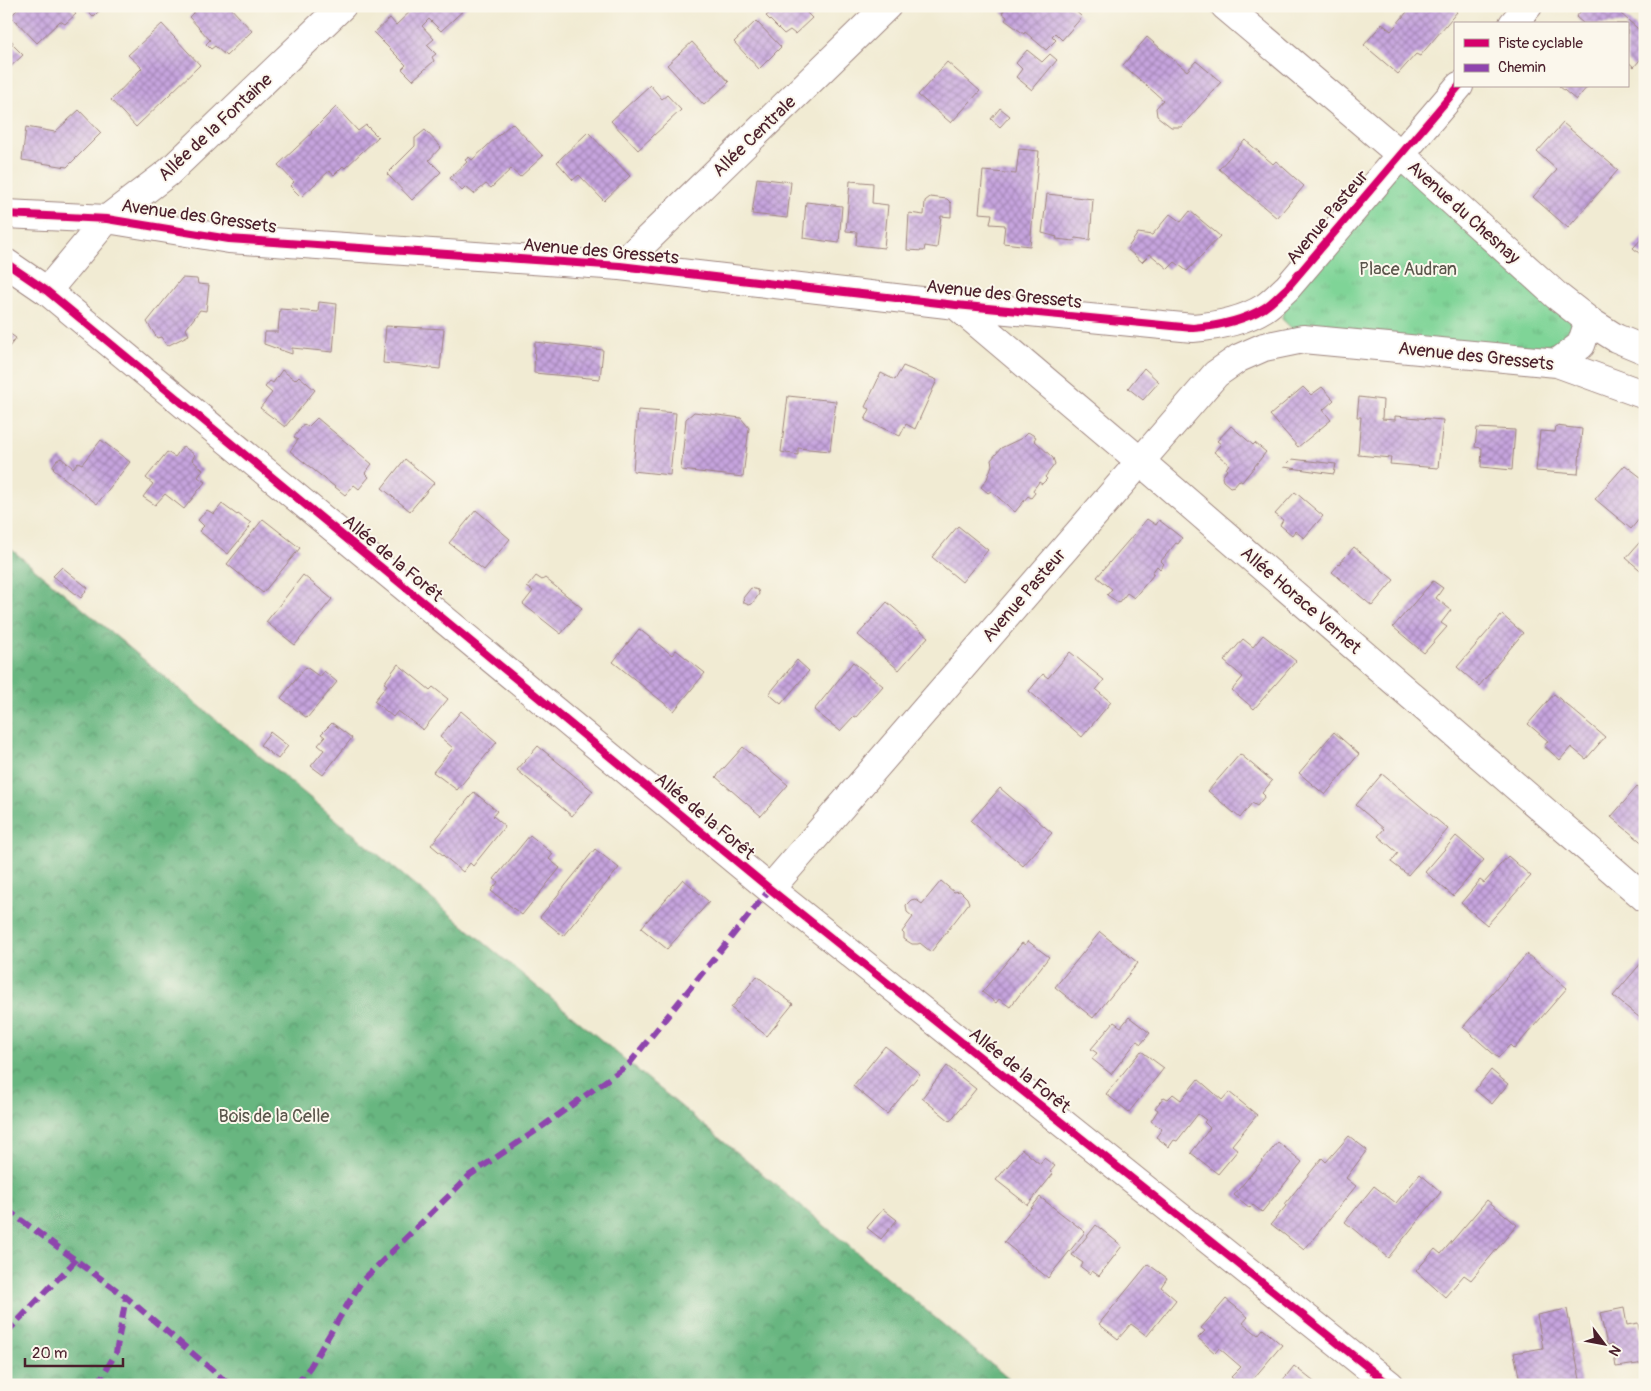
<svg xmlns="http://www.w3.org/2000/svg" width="1651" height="1391" font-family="Pangolin,sans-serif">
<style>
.grass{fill:url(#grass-tufts);stroke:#647a61}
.forest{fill:url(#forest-crowns);stroke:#586a56}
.building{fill:url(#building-cross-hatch)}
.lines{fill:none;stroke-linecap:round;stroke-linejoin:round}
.minor-casing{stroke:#9e857f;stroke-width:30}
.minor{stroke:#fff;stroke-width:28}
.quiet{stroke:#8e44ad;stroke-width:6;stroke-dasharray:12 6;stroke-linecap:butt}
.cycleway-casing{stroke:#fbf7ec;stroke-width:11}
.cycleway{stroke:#d6006c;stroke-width:8}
.labels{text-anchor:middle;stroke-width:4;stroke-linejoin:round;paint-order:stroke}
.street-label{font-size:18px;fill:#4a1f2b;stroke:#fbf7ec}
.park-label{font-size:18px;fill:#5a554b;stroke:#fbf7ec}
</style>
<defs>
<pattern id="grass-tufts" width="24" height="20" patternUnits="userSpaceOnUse" patternTransform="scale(1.25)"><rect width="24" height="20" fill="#7fd497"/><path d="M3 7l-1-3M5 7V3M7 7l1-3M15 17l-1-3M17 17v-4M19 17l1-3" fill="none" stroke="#6fb682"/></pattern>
<pattern id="forest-crowns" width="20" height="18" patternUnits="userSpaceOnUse" patternTransform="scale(1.25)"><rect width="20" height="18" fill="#67b680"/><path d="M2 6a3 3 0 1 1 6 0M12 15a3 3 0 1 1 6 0" fill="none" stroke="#579369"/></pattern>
<pattern id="building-cross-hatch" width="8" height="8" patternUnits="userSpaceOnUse" patternTransform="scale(1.25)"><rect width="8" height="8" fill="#c6a4de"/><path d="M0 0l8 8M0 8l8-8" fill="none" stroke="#a385b4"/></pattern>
</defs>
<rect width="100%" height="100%" fill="#fbf7ec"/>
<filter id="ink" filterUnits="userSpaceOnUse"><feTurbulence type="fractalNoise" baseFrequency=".02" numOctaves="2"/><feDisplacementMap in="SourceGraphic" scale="10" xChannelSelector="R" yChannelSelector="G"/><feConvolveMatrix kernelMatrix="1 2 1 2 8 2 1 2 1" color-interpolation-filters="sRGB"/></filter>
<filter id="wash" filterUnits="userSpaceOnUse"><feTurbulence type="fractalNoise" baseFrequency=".0096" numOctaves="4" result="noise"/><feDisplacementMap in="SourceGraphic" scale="20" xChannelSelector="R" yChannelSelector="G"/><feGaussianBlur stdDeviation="1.12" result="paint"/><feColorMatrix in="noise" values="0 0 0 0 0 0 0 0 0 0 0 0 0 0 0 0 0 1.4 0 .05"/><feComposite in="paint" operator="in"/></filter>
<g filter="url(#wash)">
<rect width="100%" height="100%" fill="#f1ebd3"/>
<!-- grass -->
<path class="grass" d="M1400,154L1589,321L1557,363L1303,339L1282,319L1287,288Z"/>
<!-- forest -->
<path class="forest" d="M6,545L1016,1385H6Z"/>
<g id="blocks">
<!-- building -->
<path class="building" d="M21,6H69L76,14L65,24L60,21L37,43L11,16Z
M83,6H104L93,17Z
M200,6H229L252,31L226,56L215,46L211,49L206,44L210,40L189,17Z
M416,6H468L441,31L429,19L422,26L434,39L427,45L436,54L432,57L434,61L413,80L402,69L406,65L374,33L390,18L396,25Z
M773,6H800L812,18L795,34L790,30L784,34L766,16L775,9Z
M1007,6H1070L1082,17L1062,40L1055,33L1052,36L1056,40L1046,50L1025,32L1024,34L1005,20L1007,17L1002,13Z
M1412,6H1451L1457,12L1420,56L1416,54L1398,74L1364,45L1382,24L1391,31Z
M1585,6H1612L1645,35V54L1634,67L1627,61V24H1584L1576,17Z
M756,21L781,47L759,69L734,42Z
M162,24L200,65L136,127L111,100L142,68L128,55Z
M6,35L13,42L12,44L23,55L6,71Z
M1147,37L1187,71L1196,61L1221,82L1181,127H1171L1157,116L1156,108L1163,100L1123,65Z
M692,42L729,82L704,105L667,65Z
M1027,50L1042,62L1050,54L1057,60L1032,90L1016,77L1022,69L1016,63Z
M947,62L980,91L951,123L918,95Z
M650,85L662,99L667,95L681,110L638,150L611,121Z
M1559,86H1588L1576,100Z
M336,107L358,131L366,125L378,137L345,168L343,166L334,175L329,171L301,197L290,186L294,182L278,165L312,133L311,132Z
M1000,108L1010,116L1000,127L991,119Z
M79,110L101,133L67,167L22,160L26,127L55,132Z
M512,123L543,156L520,177L511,169L491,188L486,184L474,194L466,187L462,191L450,178L467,162L465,160L469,157L472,160Z
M1563,123L1618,170L1568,228L1533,197L1557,170L1537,152Z
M425,130L441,147L429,160L441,172L412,200L387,174L415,146V138Z
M588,132L630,176L604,201L579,175L573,180L557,162Z
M1245,140L1273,164L1276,161L1304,186L1277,218L1219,169Z
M1019,149L1039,151L1030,246L1003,243L1005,225L990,224L992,214L979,213L983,171L1016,174Z
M757,178L791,182L787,218L752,214Z
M850,181L873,183L872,203L888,205L884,248L856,245L857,232L846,231Z
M1047,194L1093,199L1090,240L1075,238L1074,241L1056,239L1057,237L1042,233Z
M930,197L947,199L951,203V217L941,216L937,248L925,246L924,251L907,250L909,213L924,215L925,201Z
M806,202L842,206L839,243L803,238Z
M1190,211L1220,236L1187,271L1175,262L1168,269L1150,254L1142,262L1127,249L1138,233L1152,235L1170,214L1181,222Z
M1645,235V258L1633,248Z
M182,278L197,279L198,284L209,285L206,311L200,310L186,329L189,335L167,346L161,337L157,338L147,322Z
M319,302L337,304L333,352L292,348V354L264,344L265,332H278L280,309L318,312Z
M386,326L444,329L440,369L383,363Z
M6,331L16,338L6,351Z
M535,342L603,350L600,379L534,373Z
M903,366L937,380L915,429L906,424L900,436L865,420L870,409L865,407L881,373L895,380Z
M1144,368L1159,382L1143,400L1128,388Z
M282,370L295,380L299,376L315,390L285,427L260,408L272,393L265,387L270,381L273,383Z
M1303,387L1311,395L1322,387L1334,400L1323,410L1331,420L1298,447L1270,415Z
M788,396L836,401L830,451L798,448V455L781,452Z
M1359,397L1383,400L1382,419L1395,420V416L1443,420L1438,468L1390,464L1391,458L1358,455L1361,417H1357Z
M638,410L676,413L670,475L633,471Z
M694,412L741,418L749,428L743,477L681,470L686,419Z
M317,418L372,464L365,473L369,477L359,489L354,485L345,495L290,451L298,440L294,437L304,424L308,427Z
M1231,426L1253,445L1255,443L1266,452L1242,482L1239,480L1234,486L1230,487L1223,481L1222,477L1227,470L1226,469L1229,464L1214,452L1221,444L1217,441Z
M1556,426L1582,429L1578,474L1536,471L1540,431L1555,432Z
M1477,428L1515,430L1512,470L1481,467L1482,448L1475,447Z
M1028,432L1036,437L1034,440L1053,458L1055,464L1045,477L1047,479L1042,484L1039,482L1033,490L1035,493L1031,498L1028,496L1015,512L991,491L988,493L981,487L987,479L992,465L991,460L1001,448L1022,438Z
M101,440L130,462L97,504L54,470L53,465L57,460L61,458L73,468L78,462L82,464Z
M183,446L195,455L192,460L203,470L198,477L205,482L184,509L165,494L155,505L143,497L153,484L146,478L167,452L175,457Z
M405,459L434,483L410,511L382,488Z
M1292,459L1336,464L1334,474L1284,467Z
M1625,465L1642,478L1645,475V512L1631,529L1595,499Z
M1295,492L1323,516L1304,538L1295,531L1292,535L1280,525L1283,520L1275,514Z
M222,504L237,515L238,514L251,523L248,525L250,527L228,554L199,531L204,526L198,520L207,510L214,514Z
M476,510L510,539L484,570L449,543Z
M263,519L300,548L263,593L227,564Z
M1147,519L1156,525L1159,520L1182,538L1178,544L1176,543L1161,561L1164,564L1160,569L1157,566L1152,573L1154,574L1134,598L1127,593L1119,603L1107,595L1112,589L1097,577Z
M958,526L988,550L962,582L932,557Z
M1645,536V574L1626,558Z
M1354,547L1394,580L1372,606L1332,572Z
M62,567L88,588L81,598L53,576Z
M303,575L332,599L295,645L266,622Z
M536,576L542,580L545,578L582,608L561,634L523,604L533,591L527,587Z
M1433,581L1443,588L1436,598L1451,610L1441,623L1447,627L1424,653L1393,627Z
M751,588L758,590L759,594L752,604L749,605L744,603L743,598Z
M887,602L928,637L899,670L858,635Z
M1502,615L1523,633L1479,686L1457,667Z
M639,629L672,655L676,650L705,673L674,711L613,662Z
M1263,635L1296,661L1254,709L1232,690L1243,677L1224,661L1243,639L1253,647Z
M1070,652L1104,680L1096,690L1111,702L1082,737L1029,691L1043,674L1048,678Z
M797,660L809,671L781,704L769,694Z
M853,662L883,686L856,717L854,716L840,731L814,710Z
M398,664L430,690L433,687L448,699L423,730L398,711L393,717L374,701L387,685L384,683Z
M306,667L320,677L324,671L337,682L307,718L281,698Z
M1554,694L1605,737L1586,759L1571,747L1560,760L1544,746L1548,741L1528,724Z
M461,711L497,742L457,790L433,772L453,748L440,737Z
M332,723L352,738L323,775L311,766L324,750L318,745L325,737L321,734Z
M270,732L288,746L278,759L260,745Z
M1334,732L1359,754L1325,795L1299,773Z
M538,746L593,791L572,816L517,770Z
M743,747L788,785L761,816L716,777Z
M1240,754L1272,781L1262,793L1265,796L1257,806L1252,803L1240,818L1208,791Z
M1382,774L1448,829L1408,875L1391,862L1398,853L1378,836L1384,829L1356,805Z
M1637,787L1645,793V845L1611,817Z
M1000,788L1052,833L1023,866L971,821Z
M474,792L497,811L493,816L505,826L473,866L470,863L463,872L431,845Z
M530,835L553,854L549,859L560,868L522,915L491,891L498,882L494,879Z
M1456,836L1484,860L1453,896L1425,872Z
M595,849L619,868L563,936L540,917Z
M1508,856L1531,876L1487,925L1461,903L1480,880L1484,883Z
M683,879L709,902L667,949L641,928Z
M941,881L954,892L960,891L967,898L969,903L931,952L920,943L918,944H912L904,939V934L902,932L913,917L907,912L906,905L911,900L915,899L922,904Z
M1100,932L1138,963L1093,1018L1055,987Z
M1028,941L1049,957L1010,1007L999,999L996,1003L982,992L1022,943L1025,945Z
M1527,954L1567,988L1514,1049L1510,1045L1498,1058L1463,1027Z
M1643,961L1645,962V1022L1613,996Z
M757,976L793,1004L767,1036L731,1008Z
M1129,1017L1150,1033L1141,1044L1137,1041L1111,1074L1092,1059L1097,1053L1091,1049L1114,1022L1121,1027Z
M885,1046L920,1074L887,1114L853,1086Z
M1141,1051L1164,1068L1129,1112L1106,1094Z
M947,1066L976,1089L950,1121L922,1098Z
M1491,1070L1508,1084L1492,1104L1475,1090Z
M1198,1079L1222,1100L1229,1092L1257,1115L1232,1145L1238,1150L1218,1174L1191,1153L1210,1128L1204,1122L1206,1120L1198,1114L1177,1141L1174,1140L1169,1147L1156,1137L1162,1129L1151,1121L1158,1110L1155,1108L1164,1097L1168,1099L1173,1094L1181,1100Z
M1349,1136L1367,1150L1346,1178L1356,1186L1304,1250L1271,1224L1286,1206L1285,1204L1322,1158L1326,1162Z
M1278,1142L1302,1162L1262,1212L1253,1205L1250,1208L1234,1195Z
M1022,1149L1040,1164L1044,1158L1055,1166L1050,1172L1053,1174L1028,1205L996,1180Z
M1420,1174L1441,1192L1388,1258L1345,1222L1374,1186L1396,1203Z
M1040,1197L1085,1232L1048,1278L1004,1242Z
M1487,1200L1517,1225L1471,1280L1464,1275L1445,1297L1416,1271L1435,1249L1441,1254Z
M883,1209L897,1220L881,1239L867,1228Z
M1096,1225L1122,1246L1099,1276L1092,1271L1090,1274L1081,1267L1083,1263L1072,1255Z
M1148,1264L1167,1278L1161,1287L1176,1300L1147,1336L1131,1324L1118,1339L1099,1324Z
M1226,1299L1248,1317L1243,1323L1258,1335L1263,1329L1282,1345L1248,1385H1240L1231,1377L1241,1367L1219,1348L1215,1353L1198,1338L1205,1331L1201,1328Z
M1624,1308L1627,1325L1638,1323L1645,1363L1616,1367L1612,1344L1607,1345L1600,1313Z
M1567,1309L1581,1385H1521L1514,1353L1543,1348L1537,1315Z
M1294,1366L1318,1385H1279Z"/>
</g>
</g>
<g filter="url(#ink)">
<use href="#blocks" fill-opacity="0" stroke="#9e857f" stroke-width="1"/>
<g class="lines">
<defs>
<path id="minor" d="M1225,6L1400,154L1557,296L1589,321L1616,338L1645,350
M1513,24L1528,6
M6,214L107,219L229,239L620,266L956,305L1193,328C1218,326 1243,321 1264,308C1272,303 1280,294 1287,288L1459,86
M6,263L47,291L770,889L1390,1385
M620,266L887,6
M47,291L107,219L169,172L342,6
M956,305L1140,461L1645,898
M1557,363L1581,345L1589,321
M770,889L1216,374L1239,358L1264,347L1303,339L1557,363L1645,395"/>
</defs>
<!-- minor casing -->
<use href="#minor" class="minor-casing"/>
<!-- minor -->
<use href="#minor" class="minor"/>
<!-- quiet -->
<path class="quiet" d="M6,1209L126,1297L230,1385
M6,1333L76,1260
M97,1385L116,1353L126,1297
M296,1385L310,1367L361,1282L470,1175L540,1128L629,1064L770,889"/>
<defs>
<path id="cycleway" d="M6,214L107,219L229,239L620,266L956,305L1193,328C1218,326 1243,321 1264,308C1272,303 1280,294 1287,288L1459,86
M6,263L47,291L770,889L1390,1385"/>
</defs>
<!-- cycleway casing -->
<use href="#cycleway" class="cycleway-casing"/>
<!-- cycleway -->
<use href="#cycleway" class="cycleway"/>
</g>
</g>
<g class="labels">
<!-- street labels -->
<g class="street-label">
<text transform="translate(215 127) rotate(-43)" y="6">Allée de la Fontaine</text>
<text transform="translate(754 136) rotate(-44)" y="6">Allée Centrale</text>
<text transform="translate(1464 212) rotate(42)" y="6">Avenue du Chesnay</text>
<text transform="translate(199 216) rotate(8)" y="6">Avenue des Gressets</text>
<text transform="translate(1327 217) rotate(-50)" y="6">Avenue Pasteur</text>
<text transform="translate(601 251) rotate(5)" y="6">Avenue des Gressets</text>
<text transform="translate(1004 294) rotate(6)" y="6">Avenue des Gressets</text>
<text transform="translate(1476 356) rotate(6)" y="6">Avenue des Gressets</text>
<text transform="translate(393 558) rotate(40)" y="6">Allée de la Forêt</text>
<text transform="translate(1024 595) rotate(-49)" y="6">Avenue Pasteur</text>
<text transform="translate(1301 600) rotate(41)" y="6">Allée Horace Vernet</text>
<text transform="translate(705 816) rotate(40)" y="6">Allée de la Forêt</text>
<text transform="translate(1020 1070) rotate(39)" y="6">Allée de la Forêt</text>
</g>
<!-- park labels -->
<g class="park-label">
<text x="1408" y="275">Place Audran</text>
<text x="274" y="1122">Bois de la Celle</text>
</g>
</g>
<!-- margin -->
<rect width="1651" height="1391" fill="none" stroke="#fbf7ec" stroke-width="25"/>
<!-- legend -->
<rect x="1454" y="22" width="175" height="65" fill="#fbf7ec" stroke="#b4a19f"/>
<rect x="1464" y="39" width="25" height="8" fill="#d6006c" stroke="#b4a19f"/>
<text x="1498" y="48" font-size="15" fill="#4a1f2b">Piste cyclable</text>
<rect x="1464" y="64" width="25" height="8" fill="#8e44ad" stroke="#b4a19f"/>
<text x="1498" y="72" font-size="15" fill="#4a1f2b">Chemin</text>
<!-- north arrow -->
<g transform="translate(1604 1344) rotate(122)" stroke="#fbf7ec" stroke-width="4" paint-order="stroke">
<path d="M0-4L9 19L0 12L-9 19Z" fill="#4a1f2b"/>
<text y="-8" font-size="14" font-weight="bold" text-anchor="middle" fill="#4a1f2b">N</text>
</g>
<!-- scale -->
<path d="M25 1358v8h98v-8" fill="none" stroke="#4a1f2b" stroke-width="2.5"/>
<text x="32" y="1358" font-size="15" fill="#4a1f2b" stroke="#fbf7ec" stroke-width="4" paint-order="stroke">20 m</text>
</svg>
